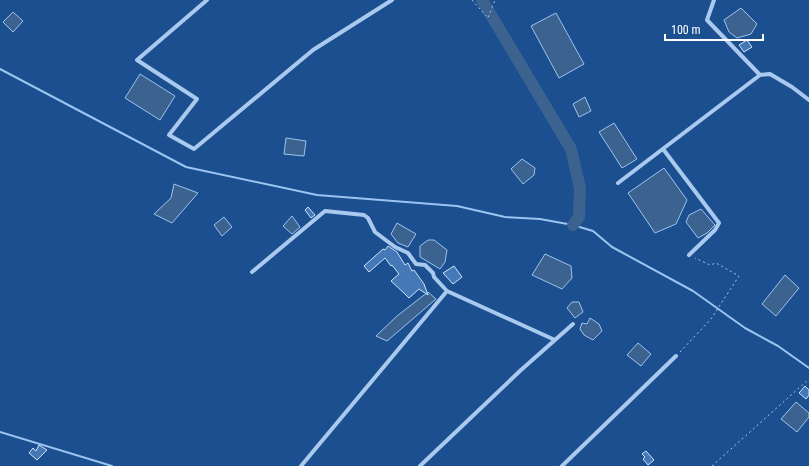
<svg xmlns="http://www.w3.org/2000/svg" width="809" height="466" font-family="'Roboto Condensed',sans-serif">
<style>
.water{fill:#3c6290;stroke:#9cc4f0}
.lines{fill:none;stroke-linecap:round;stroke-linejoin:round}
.stream{stroke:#9cc4f0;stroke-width:2}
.river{stroke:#3c6290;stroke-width:12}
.building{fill:#4478b7;stroke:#cfe3fa}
.path{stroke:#a9c9ee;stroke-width:1;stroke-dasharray:2 3;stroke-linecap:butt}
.street{stroke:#a9c9ee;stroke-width:4}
</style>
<rect width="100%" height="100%" fill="#1b4f8f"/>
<!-- water -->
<path class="water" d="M741,8L757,24L751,34L737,38L729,32L724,20Z
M13,12L23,21L13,32L3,22Z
M556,13L584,64L559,78L531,26Z
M140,74L175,96L160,120L125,98Z
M585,97L591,111L579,117L573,104Z
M614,123L637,159L622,168L599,132Z
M286,138L306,141L304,156L284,154Z
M522,159L535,168L534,175L523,184L511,169Z
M664,168L687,200L676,224L655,233L628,193Z
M174,184L198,193L172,223L154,214L171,198Z
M701,209L715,225L707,233L698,238L686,222L689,215Z
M292,216L300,227L292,234L283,226Z
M224,217L232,227L222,236L214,225Z
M397,223L416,234L408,247L398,243L391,234Z
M428,240H434L447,250L445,262L440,269L420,257V246Z
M545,254L571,266L572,278L562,289L532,275Z
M785,275L799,288L776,316L762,304Z
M428,292L436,299L387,341L376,336L397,316Z
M572,302H579L583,312L575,318L567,308Z
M590,318L599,324L602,331L593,340L584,335L580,329L582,323L587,324Z
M638,343L651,354L641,366L627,355Z
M796,402L809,413V417L797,432L781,419Z"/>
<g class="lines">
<!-- stream -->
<path class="stream" d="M0,69L186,167L317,195L457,206L505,217L540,219L573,225L593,231L612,247L693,291L745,328L778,346L809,368
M0,432L112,466"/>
<!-- river -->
<path class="river" d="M482,0L571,149L580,188L579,217L573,225"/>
</g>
<!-- building -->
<path class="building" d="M747,40L752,47L744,52L739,45Z
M308,207L315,215L311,218L305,210Z
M388,246L397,252L405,265L408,263L412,271L414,270L424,284L428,295L419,289L409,298L405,294L391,281L399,274L392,265L391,266L385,258L369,272L364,266L383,249L385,250Z
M454,266L462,277L453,284L443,273Z
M805,386L809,390V395L806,399L799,393Z
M39,445L47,450L37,460L29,453L33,448L36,451Z
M646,451L654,460L648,465L643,459L645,457L642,454Z"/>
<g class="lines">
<!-- path -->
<path class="path" d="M472,0L488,18L495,0
M680,352L711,319L739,276L716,263L710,265L695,258
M712,466L809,379"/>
<!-- street -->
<path class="street" d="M207,0L137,60L197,99L169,135L194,149L313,50L392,0
M760,75L770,74L792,87L809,100
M663,149L719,223L715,230L689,255
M618,183L760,75L707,20L714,0
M252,272L325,211L364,215L368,218L375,232L395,247L408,253L416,264L425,265L433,273L434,277L447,291L555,340
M301,466L447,291
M420,466L521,370L573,324
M562,466L676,356"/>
</g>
<!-- scale -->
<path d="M665 34v6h98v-6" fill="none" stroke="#ffffff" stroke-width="2"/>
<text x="671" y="34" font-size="12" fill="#ffffff" stroke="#1b4f8f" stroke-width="3" paint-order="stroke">100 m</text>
</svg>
